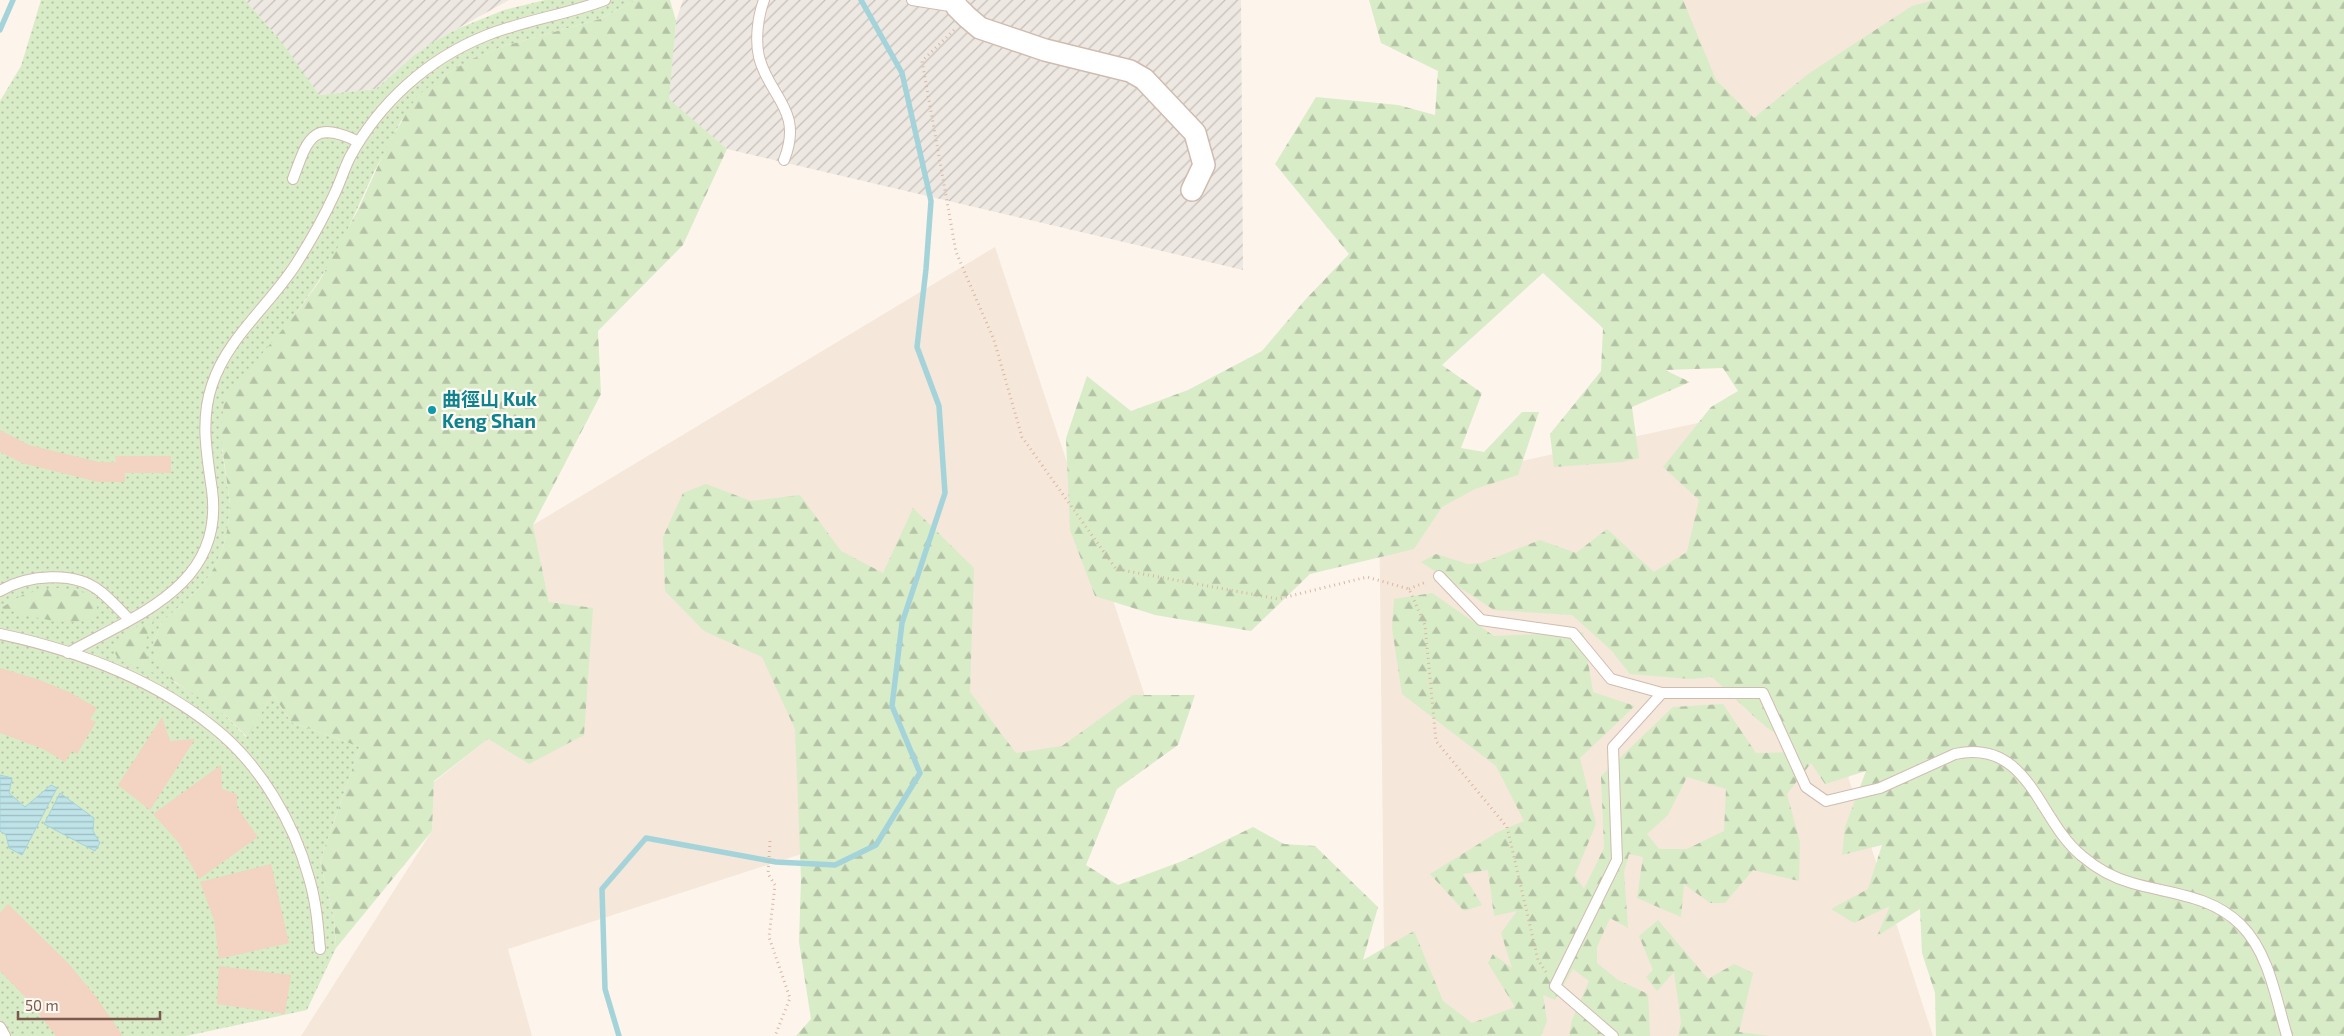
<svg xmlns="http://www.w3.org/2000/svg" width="2344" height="1036" font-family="'Exo 2','Noto Sans TC',sans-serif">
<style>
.residential{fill:#f5e7d9}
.industrial{fill:url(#industrial-furrows)}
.green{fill:url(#green-dots)}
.forest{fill:url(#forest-firs);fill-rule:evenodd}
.water{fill:url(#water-rules);stroke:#a4d4da}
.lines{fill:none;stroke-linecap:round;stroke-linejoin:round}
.stream{stroke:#a4d4da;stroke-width:5.5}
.building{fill:#f3d3c2}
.service-casing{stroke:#d0bcaf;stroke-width:12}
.minor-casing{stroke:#d0bcaf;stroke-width:24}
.path{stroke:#d9b6a4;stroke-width:3;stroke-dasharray:1 4;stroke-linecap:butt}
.service{stroke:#fff;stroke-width:10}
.minor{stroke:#fff;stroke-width:21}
.culture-dot{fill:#0f9aa8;stroke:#fff9f2;stroke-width:2}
.labels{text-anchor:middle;stroke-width:4.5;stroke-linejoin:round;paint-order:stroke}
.culture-label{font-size:19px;font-weight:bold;fill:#0d838f;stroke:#fff9f2;text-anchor:start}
</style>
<defs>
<pattern id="industrial-furrows" width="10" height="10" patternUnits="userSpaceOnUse" patternTransform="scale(1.25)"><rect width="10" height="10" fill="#eee8e3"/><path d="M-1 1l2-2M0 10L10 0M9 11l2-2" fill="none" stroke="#c6bfba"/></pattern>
<pattern id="green-dots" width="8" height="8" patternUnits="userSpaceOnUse" patternTransform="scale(1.25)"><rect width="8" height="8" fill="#d8ecc8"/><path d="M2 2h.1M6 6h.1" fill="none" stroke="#b4c2a5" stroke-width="1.8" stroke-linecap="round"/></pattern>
<pattern id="forest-firs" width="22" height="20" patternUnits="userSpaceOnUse" patternTransform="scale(1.25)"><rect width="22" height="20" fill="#d8ecc8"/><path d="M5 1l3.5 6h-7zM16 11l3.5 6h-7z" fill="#b4c2a5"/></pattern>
<pattern id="water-rules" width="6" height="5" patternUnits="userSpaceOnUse" patternTransform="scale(1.25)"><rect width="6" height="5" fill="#bee3e8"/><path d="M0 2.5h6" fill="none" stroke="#9fbbbe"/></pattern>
</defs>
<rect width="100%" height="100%" fill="#fdf5eb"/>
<!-- residential -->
<path class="residential" d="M1580,0H2030L1728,157Z
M995,247L1159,738L508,949L532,1036H301L432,831L434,782L488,739L529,764L549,602L533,525Z
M1730,416L1933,1036H1385L1379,492Z"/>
<!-- industrial -->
<path class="industrial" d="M245,0H509L435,41L414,55L376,89L318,95L281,41Z
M683,0H1241L1243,270L727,149L668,99L676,21Z"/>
<!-- green -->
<path class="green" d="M41,0H245L281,41L319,95L376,89L414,55L435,41L457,29L504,10L545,0H636L600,19L504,46L473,59L443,76L401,121L374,172L340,246L318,282L294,316L222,450L230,504L228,526L223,548L214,568L202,586L161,623L153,644L174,682L194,693L225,715L246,737L273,694L291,722L360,747L320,861L334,918L336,948L307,1010L186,1036H0V101L21,66Z"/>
<!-- forest -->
<path class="forest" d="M636,0H670L676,21L669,99L727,149L683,245L598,331L601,394L533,525L549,602L593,608L584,735L529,764L488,739L434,781L432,831L336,948L334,918L320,861L360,747L291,722L273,694L247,737L225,715L165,675L154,655L153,644L161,623L202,586L214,568L223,548L228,526L230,504L220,432L225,397L294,316L319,282L359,208L387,146L417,96L443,76L472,59L504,46L600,19Z
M1369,0H1683L1716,80L1754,118L1808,74L1912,6L1934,0H2344V1036H1936L1935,993L1922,953L1920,909L1877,936L1890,906L1854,923L1831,909L1868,889L1882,845L1842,855L1845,827L1866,771L1825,784L1811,763L1787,794L1800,842L1799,881L1753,870L1725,903H1710L1684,884L1681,917L1637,898L1643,857L1629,854L1624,872L1628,928L1610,918L1597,947V963L1618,980L1648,994L1650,1036H1569L1572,1020L1589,981L1573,969L1555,1000L1543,995L1547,1021L1541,1036H796L811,1019L799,942L801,879L795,729L762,657L704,631L665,591L663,537L683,493L706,484L751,501L800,495L841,551L883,573L913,508L974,568L970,692L1016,753L1062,746L1133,695H1195L1178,745L1117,789L1086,865L1118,885L1185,860L1253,827L1284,844L1315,846L1378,907L1363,960L1414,931L1443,1001L1472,1023L1515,1007L1488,963L1493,954L1512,968L1501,933L1517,911L1494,916L1488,870L1463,874L1482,905L1464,911L1430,874L1498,832L1524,821L1496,766L1402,694L1392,628L1394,599L1432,593L1494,636L1583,632L1593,692L1635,706L1580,758L1596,824L1575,875L1584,889L1604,848L1601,776L1673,707L1723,704L1756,753L1798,752L1758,720L1712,677L1691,679L1630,674L1611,650L1572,615L1494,610L1421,562L1436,554L1468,564L1481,563L1540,540L1576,553L1607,529L1654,572L1687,552L1699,500L1663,467L1711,407L1738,391L1723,368L1665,370L1690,382L1632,407L1639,458L1622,462L1554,467L1550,434L1601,371L1603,328L1543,273L1442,365L1482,393L1461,448L1484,452L1522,412H1539L1518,475L1475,489L1442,507L1414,549L1310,574L1251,631L1155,615L1095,596L1070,530L1066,438L1087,376L1131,411L1188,390L1262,351L1305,300L1349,254L1275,164L1316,97L1398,105L1435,115L1438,71L1381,43ZM1687,777L1726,789L1724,831L1687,849H1659L1647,834L1668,815Z
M51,588C66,588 103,590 96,614C77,632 23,614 1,608L24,594Z
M155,618C143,637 143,654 154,673L122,661C97,643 142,625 155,618Z
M1658,920L1708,979L1734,964L1753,973L1739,1032L1770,1036H1678L1681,1022L1674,972L1657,991L1646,977L1653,970L1639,936Z"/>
<!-- water -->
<path class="water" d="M0,775L12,778L9,793L25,807L51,785L57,788L22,855L9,848L6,835L0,831Z
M60,793L94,818L93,831L100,843L95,851L44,824Z"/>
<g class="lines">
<!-- stream -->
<path class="stream" d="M0,30L13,0
M619,1036L605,989L602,889L646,838L776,862L835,865L876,845L920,773L892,706L902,623L945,493L939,406L917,347L926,269L931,201L902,73L861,0"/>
</g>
<!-- building -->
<path class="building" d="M0,430L29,445L99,462H116L115,456H171V473H125V482H98L22,463L0,452Z
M0,668L40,680L71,693L97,708L90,719L96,722L77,754L72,751L65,762L43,749L0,733Z
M162,717L170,741L195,739L150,810L118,785Z
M221,765L222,789L237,794V807L258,837L199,879L179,843L153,814Z
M271,864L289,943L219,959L214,920L200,882Z
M8,904L69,964L96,997L123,1036H56L28,1000L0,971V913Z
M219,966L291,975L285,1014L217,1004Z"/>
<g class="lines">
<defs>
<path id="service" d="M764,0C758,16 755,39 759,57C769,97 804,110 784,160
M912,0L956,7
M293,179C308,138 312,119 359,142
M1439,576L1481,620L1573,633L1611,679L1662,693
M0,591C27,575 75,570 101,592C111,600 120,610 129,619
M0,634C75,650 153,679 213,727C259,763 294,822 309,878C316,901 318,925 320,949
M68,653C136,615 225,586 212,490C207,455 200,420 212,385C227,338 270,305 296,264C310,242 323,219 334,195C340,183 344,169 350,157C380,102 428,59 485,36C524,20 566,15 605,0
M0,1027L5,1036
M1613,1036L1555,986L1617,860L1613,747L1662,693H1763L1806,787L1826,801L1880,788L1955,754C2030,738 2038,821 2082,856C2096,868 2114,878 2132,883C2170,894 2211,895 2241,925C2269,953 2276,999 2287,1036"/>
<path id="minor" d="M954,0L957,7L967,17L980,28L1045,50L1130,71L1144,79L1195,133L1204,165L1192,190"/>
</defs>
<!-- service casing -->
<use href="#service" class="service-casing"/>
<!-- minor casing -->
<use href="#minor" class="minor-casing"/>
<!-- path -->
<path class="path" d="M954,30L922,61L956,252L994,340L1022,437L1116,569L1278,599L1367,577L1409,589L1425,625L1436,741L1507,827L1538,960L1546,972
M1409,589L1426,582
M770,841L768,874L775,885L769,937L790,998L775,1036"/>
<!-- service -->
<use href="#service" class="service"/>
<!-- minor -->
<use href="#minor" class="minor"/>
</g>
<!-- markers -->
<circle class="culture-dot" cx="432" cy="410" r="5"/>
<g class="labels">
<!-- culture labels -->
<g class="culture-label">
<text x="442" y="406">曲徑山 Kuk<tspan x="442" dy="22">Keng Shan</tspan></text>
</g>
</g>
<!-- scale -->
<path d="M18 1011v8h142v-8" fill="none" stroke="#795a4c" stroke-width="2.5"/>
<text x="25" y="1011" font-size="15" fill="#795a4c" stroke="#fff9f2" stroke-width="4" paint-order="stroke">50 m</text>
</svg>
